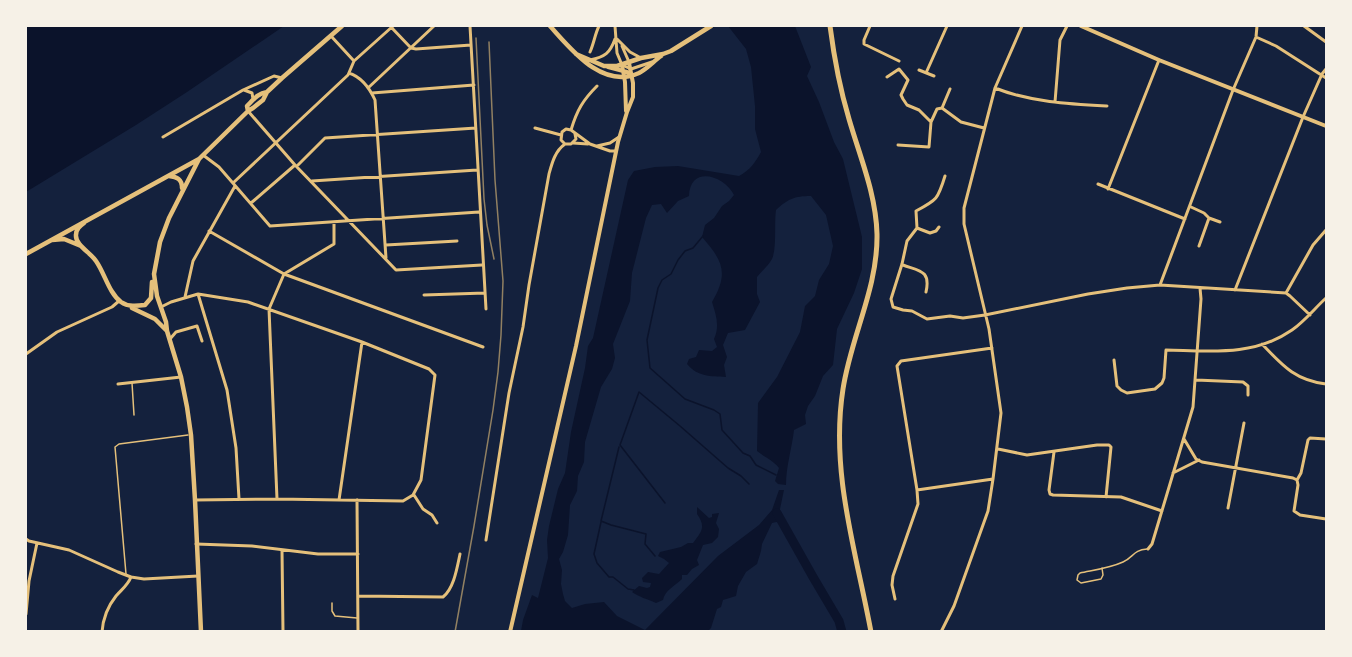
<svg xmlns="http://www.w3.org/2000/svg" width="1352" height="657" font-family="Jost,sans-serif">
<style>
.water{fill:#0b132b}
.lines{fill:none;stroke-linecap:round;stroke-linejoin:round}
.stream{stroke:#0b132b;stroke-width:1.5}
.river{stroke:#0b132b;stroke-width:9}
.service{stroke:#e5c07b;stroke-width:1.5}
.minor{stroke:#e5c07b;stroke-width:3}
.tertiary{stroke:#e5c07b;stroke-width:4}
.secondary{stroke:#e5c07b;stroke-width:4.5}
.trunk{stroke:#e5c07b;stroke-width:5}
.rail{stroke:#918062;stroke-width:1.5}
</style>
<rect width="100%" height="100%" fill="#14213d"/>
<!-- water -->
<path class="water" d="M26,26H284L187,92L136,125L26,192Z
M728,26H795L811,67L807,76L819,102L834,142L843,159L862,237V269L854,293L837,329L833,365L823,376L815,396L808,406L805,415L806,424L794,430C792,448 786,466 786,485L778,484L775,481L779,468C773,460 764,457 757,451L758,403L777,377L800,332L805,306L815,296L819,280L829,264L833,246L826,215L811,196C794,196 788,199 776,210C774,223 777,248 772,259C769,265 761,272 757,277V294L760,302L745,330L728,333L723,345L727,357L724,365L726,377C710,376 698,377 687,364L689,359L696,357L699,350L712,351L717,347L714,339C720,326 716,315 712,302C729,273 723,261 702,237L705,225L714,218L722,206L729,201L734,195C724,175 690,165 689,196L678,201L667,213L661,204L652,205L646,218L632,273L630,301L613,344L615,358L612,369L601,387L585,442L584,462L578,476L577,491L570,505L568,535L563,552L559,559L562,570L561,584L563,594L565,601L572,608L585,604L604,602L617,616L645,630L718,556L759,525L772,510L779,490H784L780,509L781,521L772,523L762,544L761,551L757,564L746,572L738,586L736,596L723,600L721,607L717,609L711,628L708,631H521L523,620L532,595L538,598L548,558L547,540L549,526L558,489L565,473L571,432L585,368L588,346L593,338L628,180L634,171L655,167L678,166L739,176C750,170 755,163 761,152L755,129V106L751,67L746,49Z
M697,507L709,518L712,517V514L719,513L716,523L719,529L718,537L712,543L703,545L697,560L699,565L692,569L687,575H682V579C675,586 665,590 663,600L656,603C647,599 639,597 632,592L639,586L647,588L650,587L651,583L643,582L642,578L648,572L659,574L669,563L664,559L658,556L660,552L681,547L688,543H693C702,531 706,527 697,514Z"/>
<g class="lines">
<!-- stream -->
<path class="stream" d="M703,236L693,248L685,251L678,260L671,274L662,280L658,288L647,340L650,368L685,399L714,410L720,414L722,430L743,453L750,456L756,465L776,475
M619,447L601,521L611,525L646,534L645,544L655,556
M665,503L620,445L639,392L680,426L728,468L741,476L749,484
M601,522L594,554L597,563L609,577H613L628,589L634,590"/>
<!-- river -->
<path class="river" d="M777,513L813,577L839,621L842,632"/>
<!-- service -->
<path class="service" d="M132,383L134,415
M1102,568L1103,575L1101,579L1081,583L1077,580L1078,575L1080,573C1094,570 1110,568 1123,562C1134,557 1133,550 1147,549
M126,574L115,447L119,444L188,435
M332,603V611L335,616L357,618"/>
<!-- minor -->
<path class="minor" d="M470,26L486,309
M615,26L617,53L622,65L631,69L652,62
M870,26L864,40V44L899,61
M1304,26L1326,42
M391,27L411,48L416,49L471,45
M331,36L354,61
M1256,37L1276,46L1326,78
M617,39L630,52L641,58
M622,46L629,62
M590,52C594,43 595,34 599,26
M590,60C605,57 610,53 615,39
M919,70L934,76
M349,73C361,77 370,89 375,100L386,258
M926,73L947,26
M887,77L899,69L908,80L901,95L903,99L907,105L919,110L931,122
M368,88L434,26
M995,88C1030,102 1069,104 1107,106
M244,90L252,93L253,99
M372,93L474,85
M1055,102L1060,40L1067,26
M942,108L950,89
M248,111L295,165L396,270L482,265
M535,128L561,135
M571,130C577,110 583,100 597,86
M575,134L576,139L571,144H565L561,140L562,132L566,129L571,130L590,144L610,151H616
M163,137L243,90L274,76L282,78
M573,143L588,144
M898,145L929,147L931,122L937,109L942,108L961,122L984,128
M597,146L610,143L619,137
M203,155L219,167L270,226L479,212
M297,166L325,138L476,128
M312,181L477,170
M233,183L348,75L354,61L393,26
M1098,184L1185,219
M1108,189L1159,60
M251,203L295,165
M1191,207L1204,213L1209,218L1199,246
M1209,218L1220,222
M917,228L907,241L902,264L891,299L893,307L903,310L912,311L927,319L950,316L963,318L985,315L1088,294L1127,288L1160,285L1286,293L1313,245L1326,230
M917,228L916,211C937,200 938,199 945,176
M917,228L930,233L936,231L939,227
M209,231L284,274L334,244V222
M386,245L457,241
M903,265C919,271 931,270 926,292
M1160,285L1233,90L1256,37L1257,26
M1235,290L1303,117L1322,74L1326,69
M1286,293L1290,296L1310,315
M198,294L227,390L236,448L239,499
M424,295L485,293
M185,297L193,261L235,186
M161,307L171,302L198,294L248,302L362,342L429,369L435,375L421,480L413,495L403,501L277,499L195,500
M170,339L176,332L197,326L202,341
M1262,344C1283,366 1295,380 1326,384
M26,354L57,332L112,307L119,301
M1114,360L1117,386L1121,390L1127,393L1155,389L1162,383L1164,378L1166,350C1210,351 1253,357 1292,330C1305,321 1315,308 1326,298
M1196,380L1243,382L1248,386V395
M118,384L181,377
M1184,439L1196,459L1202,462L1293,478L1297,480
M998,449L1027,455L1097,445H1109L1111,447L1106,497
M1054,452L1049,490L1050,494L1053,495L1121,497L1162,511
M1173,473L1199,460
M1297,480L1298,485L1294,511L1300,515L1326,519
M1297,480L1301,473L1308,440L1310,438L1326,439
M917,490L993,479
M414,495L423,509L432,515L437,523
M277,499L269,309L284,274L483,347
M339,500L362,342
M357,500L358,632
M1228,508L1244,423
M26,539L29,541L69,550L118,572L131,577
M486,540L509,393L523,327L529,285L549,174C552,163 555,151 565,144
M196,544L252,546L318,554H358
M1148,549L1152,544L1193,407L1201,299L1200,288
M282,550L283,632
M358,596L443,597C454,588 457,568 460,554
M895,599L892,585L893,576L918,504L917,490L897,366L901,361L992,348
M26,614L29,581L37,543
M102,632C103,618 108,606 116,596C122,589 128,585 131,577L144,579L198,576
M941,632L954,606L988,511L993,479L1001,413L989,329L964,224V208L995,88L1022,26"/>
<!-- tertiary -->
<path class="tertiary" d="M1081,26L1159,60L1326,126
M622,65L625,82L626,111
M608,67L627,72L632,76
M510,632L576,346L618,142L627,112L633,97V83L629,63"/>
<!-- secondary -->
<path class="secondary" d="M550,26C571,49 602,90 639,73C647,69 654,61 661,56
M576,54L604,66H617L641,58L663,54L671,51L711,26
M248,111L247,106C253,100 258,93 267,92
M169,176C177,177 182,179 182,188
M84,223C80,226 76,229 76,235C75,245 91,253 96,261C105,274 109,293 121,302C128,307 137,306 145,305L151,298L152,282
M52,240L64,239L81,246
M26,254L199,159
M132,308L155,319L167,331
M201,632L195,500L191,435L187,407L181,377L167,331L166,322L157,296L154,274L160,242L169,218L199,159L248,111L253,108L263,100L267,92L282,78L342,26"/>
<!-- trunk -->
<path class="trunk" d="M830,26C834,57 840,89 849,119C860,157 876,194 877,234C878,288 851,336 843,389C830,472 856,551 871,632"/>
<!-- rail -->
<path class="rail" d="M476,38L484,199L487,225L494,259
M455,632L474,526L493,410L498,372L501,335L503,281L495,180L489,42"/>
</g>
<!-- border -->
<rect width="1352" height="657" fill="none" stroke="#f6f1e7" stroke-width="54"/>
</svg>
